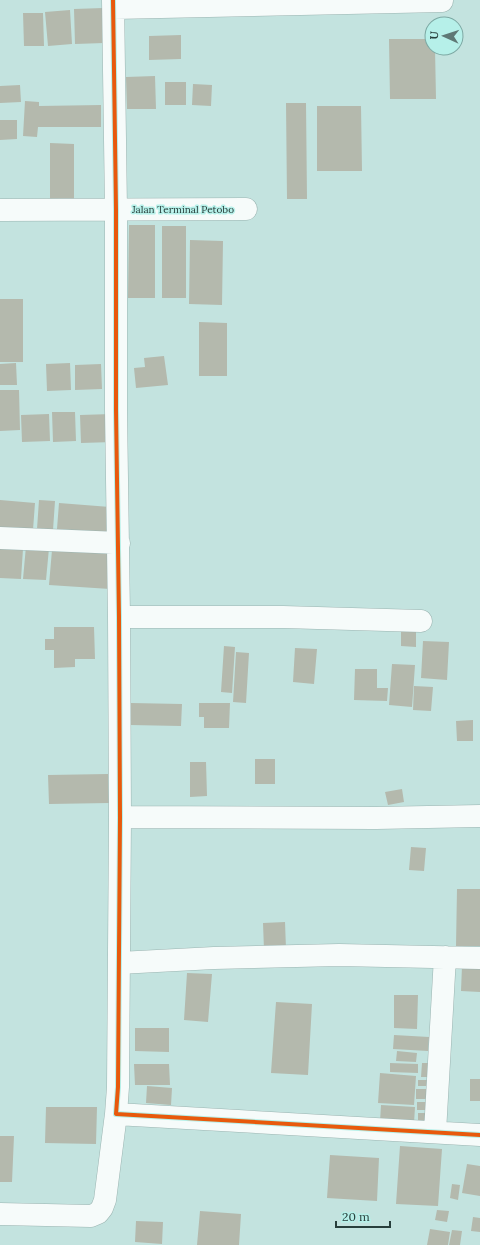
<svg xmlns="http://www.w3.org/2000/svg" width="480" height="1245" font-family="Lora,serif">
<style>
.building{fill:#b4b9ad}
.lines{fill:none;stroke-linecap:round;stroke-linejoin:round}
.minor-casing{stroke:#9bb4b1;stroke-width:23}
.minor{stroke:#f6fbfa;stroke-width:22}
.cycleway-casing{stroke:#b6f0e9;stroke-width:6}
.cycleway{stroke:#e8590c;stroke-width:4}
.labels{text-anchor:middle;stroke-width:3;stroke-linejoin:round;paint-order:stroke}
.street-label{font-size:10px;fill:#283f3c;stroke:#b6f0e9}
</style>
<rect width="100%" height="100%" fill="#c3e3df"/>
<!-- building -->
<path class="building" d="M103,8L104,43L75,44L74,9Z
M70,10L72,44L48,46L45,12Z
M23,13H43L44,46H24Z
M181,35V59L149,60V36Z
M389,39H432V48H435L436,99H390Z
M155,76L156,109H127L126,77Z
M165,82H186V105H165Z
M193,84L212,85L211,106L192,105Z
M20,85L21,102L0,103V86Z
M25,101L39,102V106L101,105V127H38L37,137L23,136Z
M286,103H306L307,199H287Z
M317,106H361L362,171H317Z
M0,120H17V139L0,140Z
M50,143L74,144V200H50Z
M129,225H155V298H128Z
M162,226H186V298H162Z
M190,240L223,241L222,305L189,304Z
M0,299H23V362H0Z
M199,322L227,323V376H199Z
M164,356L168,385L136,388L134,368L145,367L144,358Z
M16,363L17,385H0V364Z
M70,363L71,390L47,391L46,364Z
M101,364L102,389L75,390V365Z
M0,390H19L20,430L0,431Z
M52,412H75L76,441L53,442Z
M49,414L50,441L22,442L21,415Z
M112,414L113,442L81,443L80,415Z
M0,500L35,503L33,530L0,528Z
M39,500L55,501L53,530L37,529Z
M59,503L110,507L108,533L57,529Z
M26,546L49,548L46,580L23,579Z
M0,547L23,549L21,579L0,578Z
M52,550L112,554L110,589L49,585Z
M54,627H94L95,659H75V667L54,668V650H45V639H54Z
M401,631H416V647L401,646Z
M423,641L449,642L447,680L421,678Z
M224,646L235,647L232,693L221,692Z
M295,648L317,649L314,684L293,682Z
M236,652L249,653L246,703L233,702Z
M392,664L415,665L412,707L389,705Z
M355,669H377V688H388L387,701L354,700Z
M414,686L433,687L431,711L413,710Z
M131,703L182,704L181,726L130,725Z
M199,703H230L229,728H204V717H199Z
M473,720V741H457L456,721Z
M255,759H275V784H255Z
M190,762H206L207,796L190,797Z
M108,774L109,803L49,804L48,775Z
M402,789L404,802L388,805L385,792Z
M411,847L426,848L424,871L409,870Z
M457,889H480V946H456Z
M285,922L286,949L264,950L263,923Z
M462,966L480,967V992L461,991Z
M187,973L212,974L208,1022L184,1020Z
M394,995H418L417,1029L394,1028Z
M276,1002L312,1004L308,1075L271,1073Z
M135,1028H169V1052L135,1051Z
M394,1035L429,1037L428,1051L393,1049Z
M397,1051L417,1053L416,1062L396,1061Z
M390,1063L418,1064V1073L390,1072Z
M422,1063H429L428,1077H421Z
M134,1064H169L170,1085H135Z
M380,1073L416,1076L414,1105L378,1103Z
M470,1079H480V1101H470Z
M418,1080H428V1086H418Z
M147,1086L172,1088L171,1105L146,1103Z
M416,1089H427V1099H416Z
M417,1102H428V1110H417Z
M381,1105L415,1107L414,1123L380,1122Z
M46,1107H97L96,1144L45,1143Z
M418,1113H428L427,1122H418Z
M0,1136H14L12,1182H0Z
M400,1146L442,1149L438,1206L396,1204Z
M330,1155L379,1158L377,1201L327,1198Z
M467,1164L480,1166V1196L462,1193Z
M452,1184L460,1185L458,1200L450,1198Z
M437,1210L449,1211L447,1222L435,1220Z
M200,1211L241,1214L239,1245H197Z
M473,1217L480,1218V1232L471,1231Z
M136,1221L163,1222L162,1244L135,1242Z
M430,1229L450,1232L448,1245H427Z
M452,1230L462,1231L460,1245H449Z"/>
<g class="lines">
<defs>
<path id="minor" d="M113,0L116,209V410L119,617L120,817L118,1087L116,1114L480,1135
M114,8L442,1
M0,210L246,209
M0,538L119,543
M119,617H283L421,621
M120,817L376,818L480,816
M119,963L214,958L339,955L480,958
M435,1132L445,957
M0,1214L91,1216L98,1213L102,1208L105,1200L116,1114"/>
</defs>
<!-- minor casing -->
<use href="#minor" class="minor-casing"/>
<!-- minor -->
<use href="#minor" class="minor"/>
<defs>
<path id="cycleway" d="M113,0L116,209V410L119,617L120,817L118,1087L116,1114L480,1135"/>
</defs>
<!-- cycleway casing -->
<use href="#cycleway" class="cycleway-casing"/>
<!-- cycleway -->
<use href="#cycleway" class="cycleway"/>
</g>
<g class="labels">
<!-- street labels -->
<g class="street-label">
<text x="183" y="213">Jalan Terminal Petobo</text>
</g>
</g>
<!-- north arrow -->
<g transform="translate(444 36) rotate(273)"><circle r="19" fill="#b6f0e9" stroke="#7da9a4"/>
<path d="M0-3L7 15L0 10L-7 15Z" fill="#5e7875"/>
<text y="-6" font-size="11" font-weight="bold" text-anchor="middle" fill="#283f3c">U</text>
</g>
<!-- scale -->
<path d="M336 1221v6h54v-6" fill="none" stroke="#283f3c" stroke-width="2"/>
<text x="342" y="1221" font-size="12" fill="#283f3c" stroke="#b6f0e9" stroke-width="3" paint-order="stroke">20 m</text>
</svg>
